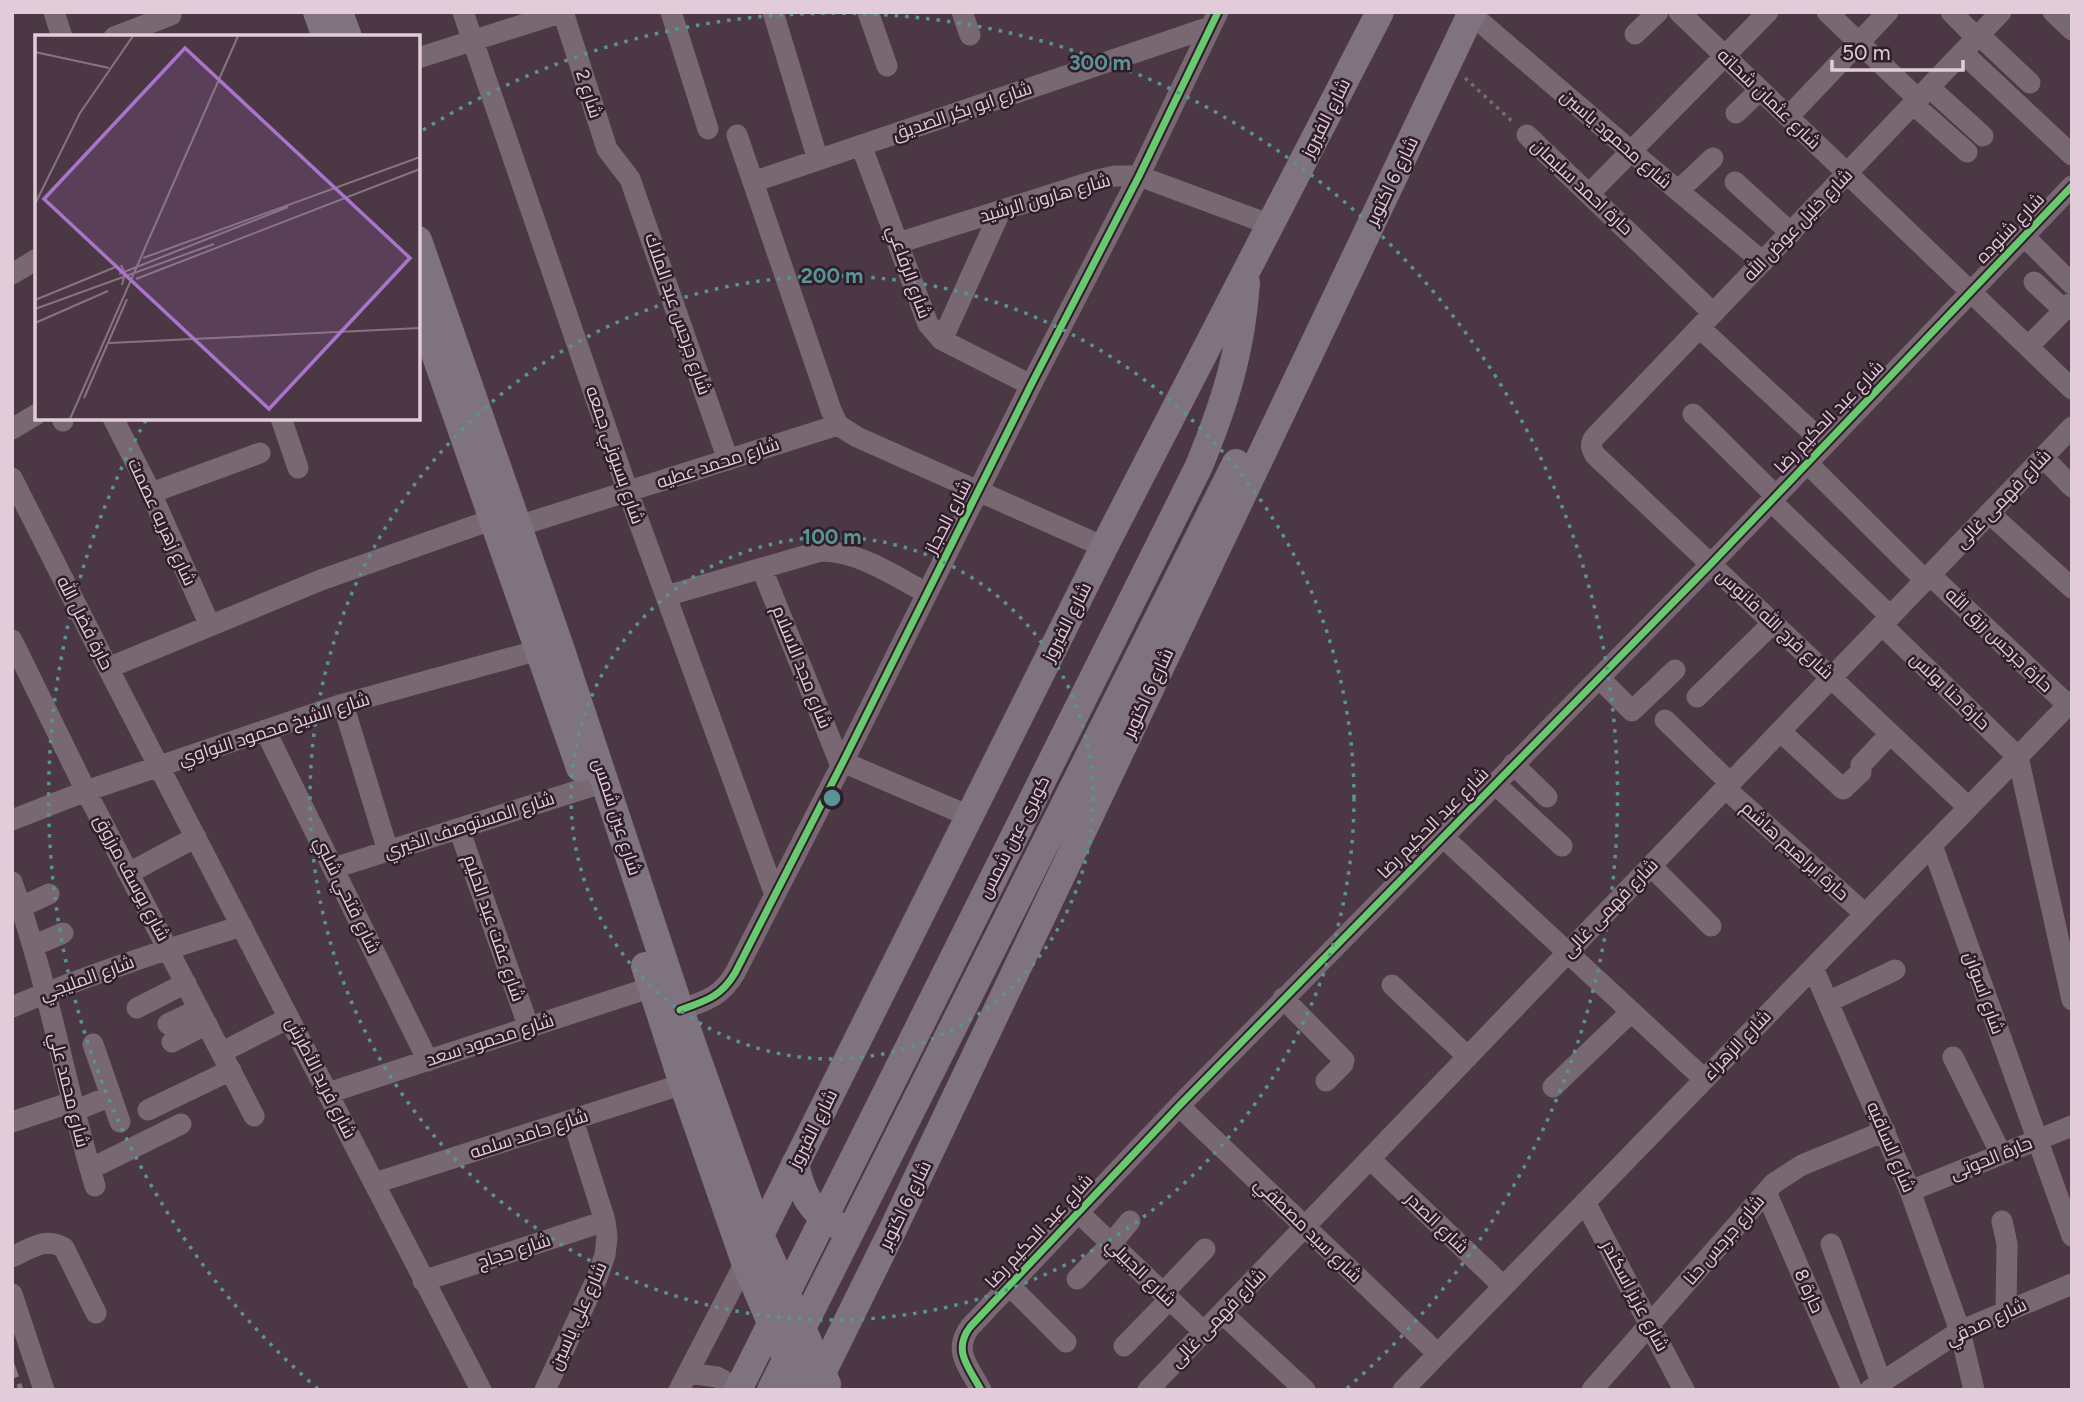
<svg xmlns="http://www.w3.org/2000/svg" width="2084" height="1402" font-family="Figtree,Cairo,sans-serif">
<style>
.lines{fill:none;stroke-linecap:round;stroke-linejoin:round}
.path{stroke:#776972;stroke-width:3.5;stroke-dasharray:3.5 5;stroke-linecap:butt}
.minor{stroke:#786872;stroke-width:21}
.major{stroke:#7e737e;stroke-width:28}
.rail{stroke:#84767f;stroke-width:5;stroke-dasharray:14 7;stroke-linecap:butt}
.cycleway-casing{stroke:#2f1e29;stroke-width:11}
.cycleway{stroke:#67ca6e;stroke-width:7}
.ring{fill:none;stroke:#599494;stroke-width:3.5;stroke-dasharray:3.5 7}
.labels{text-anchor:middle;stroke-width:5;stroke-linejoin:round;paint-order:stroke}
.street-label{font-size:18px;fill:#e3ccda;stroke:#2f1e29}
.inset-road{fill:none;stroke:#887381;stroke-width:2}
.view{fill:#aa74cb;fill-opacity:0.15;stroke:#aa74cb;stroke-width:3.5}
.inset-edge{fill:none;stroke:#e3ccda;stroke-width:3.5}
.centre{fill:#599494;stroke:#2f1e29;stroke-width:3.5}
.ring-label{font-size:21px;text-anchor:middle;font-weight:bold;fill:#599494;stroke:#2f1e29;stroke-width:5;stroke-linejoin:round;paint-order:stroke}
</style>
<rect width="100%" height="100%" fill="#4c3845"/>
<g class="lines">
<!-- path -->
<path class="path" d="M1465,78L1514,123"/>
<!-- minor -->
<path class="minor" d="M54,12L62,37
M463,12L628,492L775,895
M563,12L607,149L630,179L728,460
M671,12L708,129
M773,12L818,160
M868,12L887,66
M962,12L970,35
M1679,12L2072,389
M1827,12L1919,100
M1951,12L1977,38
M2053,12L2072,30
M1471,14L1632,152L1763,262
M1635,34L1658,12
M1979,35L2030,83
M114,37L171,15
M1963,53L2072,155
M418,58L563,12
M1930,88L1983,136
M1914,105L1967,152
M1736,113L1760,90
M1788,117L1888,12
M737,135L831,410L838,425L857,437L1104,547
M1527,135L1713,313
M861,145L928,324L942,340L1031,385
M753,182L1210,27
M1735,182L1791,233
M1678,191L1713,158
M1590,193L1768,12
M2024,236L2072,284
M898,243L1097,180L1115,176H1139L1271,225
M12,274L37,259
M2034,282L2064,310
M1700,328L1825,444
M942,340L1001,210
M2028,347L2072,302
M1693,414L1776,496
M62,418L63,421
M113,418L151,493L210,626
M281,418L298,468
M12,429L37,414
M2043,457L2072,487
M1807,463L1925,580
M12,478L108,668L481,1390
M151,493L260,453
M1771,501L1890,616
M1989,513L2072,588
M518,526L838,425
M762,569L841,766
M1930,575L2068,705
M666,596L821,551C859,551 894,576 927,593
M1882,625L2018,757L2072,1000
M12,640L86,791L254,1116
M108,668L321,580L505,515
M1599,678L1632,711L1675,670
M1697,697L1773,623
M343,704L388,851
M1665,720L1730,783
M265,730L428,1061
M1780,731L1843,789L1861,772V765L1890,734
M843,762L969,816
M1513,764L1547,797
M1494,783L1562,846
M1725,788L1865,914
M1968,807L1595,455C1591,448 1590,444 1594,438L2001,12
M12,820L86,791L343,704L539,650
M459,829L529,1028
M1442,836L1704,1079
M1932,845L2072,1236
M1651,866L1711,926
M334,868L605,782
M129,873L196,837
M12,882C48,981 65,1085 95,1186
M21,907L49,894
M33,946L63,933
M1813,968L1910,1191L1960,1331L1974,1390
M1392,985L1468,1057
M1283,998L1344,1060L1343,1064L1326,1081
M1828,1002L1895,970
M12,1007C87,975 164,950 242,926
M137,1008L186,983
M680,1010C705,1001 721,997 735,973L843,762L1031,385L1139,176L1218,12
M168,1024L199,1009
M172,1042L207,1024
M93,1044L120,1122
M222,1052L289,1018
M1953,1057L2001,1154
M1553,1087L1631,1012
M328,1093L652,987
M1179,1106L1438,1354
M148,1110L231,1070
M74,1111L111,1096
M12,1122L72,1102
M1370,1159L1503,1286
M90,1169L181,1124
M375,1183L683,1084
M1910,1191L2072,1126
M1766,1192L1852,1390
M1585,1202L1684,1390
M1078,1212L1204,1332
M2002,1221L2007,1244L2006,1311
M1831,1244L1881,1382
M12,1257C30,1249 46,1236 64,1248L96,1313
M1077,1279L1111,1244L1130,1221
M423,1281L605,1221
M1009,1285L1066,1342
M1163,1293L1205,1249
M12,1294L44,1390
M1222,1313L1305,1390
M1124,1346L1170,1299
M688,1373L717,1377L742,1390
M545,1390L597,1278L605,1255L607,1237L605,1221L573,1120
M679,1390L749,1255
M981,1390C969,1367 952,1351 970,1327L1179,1106L1711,564L2072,186
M1148,1390L2072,427
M1403,1390L2072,701
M1592,1390L1774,1183L1802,1165L1885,1131
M1870,1390L1960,1331L2072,1284"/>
<!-- major -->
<path class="major" d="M317,12L326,37
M339,12L348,37
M418,240L560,647L680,1010L760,1235L827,1384
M418,305L580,768
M645,966L683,1084L745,1262L800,1390
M795,1164C801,1191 810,1213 837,1225
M760,1235L1104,547L1380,12
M822,1373L894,1227L1472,12
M738,1390L1199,466C1225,402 1241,353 1246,283
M771,1390L1236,463"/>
<!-- rail -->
<path class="rail" d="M12,1364L21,1390"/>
<defs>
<path id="cycleway" d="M680,1010C705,1001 721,997 735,973L843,762L1031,385L1139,176L1218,12
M981,1390C969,1367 952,1351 970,1327L1179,1106L1711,564L2072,186"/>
</defs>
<!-- cycleway casing -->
<use href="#cycleway" class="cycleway-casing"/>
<!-- cycleway -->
<use href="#cycleway" class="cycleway"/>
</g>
<!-- distance rings -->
<g class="ring">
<circle cx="832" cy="798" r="261"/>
<circle cx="832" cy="798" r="522"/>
<path d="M318 1389A783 783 0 0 1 147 418M423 130A783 783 0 0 1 1346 1389"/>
</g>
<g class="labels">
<!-- street labels -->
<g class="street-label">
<text transform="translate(589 94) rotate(72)" y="6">شارع 2</text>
<text transform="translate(1769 99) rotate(44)" y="6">شارع عثمان شحاته</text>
<text transform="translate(962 111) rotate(-19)" y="6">شارع ابو بكر الصديق</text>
<text transform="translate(1326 118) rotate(-63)" y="6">شارع الفيروز</text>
<text transform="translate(1616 139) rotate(41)" y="6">شارع محمود ياسين</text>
<text transform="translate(1392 181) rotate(-64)" y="6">شارع 6 اكتوبر</text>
<text transform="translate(1582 187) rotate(43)" y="6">حارة احمد سليمان</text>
<text transform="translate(1045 198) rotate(-16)" y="6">شارع هارون الرشيد</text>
<text transform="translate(1798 225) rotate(-46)" y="6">شارع خليل عوض الله</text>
<text transform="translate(2010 228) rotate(-46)" y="6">شارع شنوده</text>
<text transform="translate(909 272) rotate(70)" y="6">شارع الرفاعي</text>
<text transform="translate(678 314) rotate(71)" y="6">شارع جرجس عبد الملاك</text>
<text transform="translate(1829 417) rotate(-46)" y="6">شارع عبد الحكيم رضا</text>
<text transform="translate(615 455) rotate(71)" y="6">شارع بسيوني جمعه</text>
<text transform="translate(718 463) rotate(-18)" y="6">شارع محمد عطيه</text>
<text transform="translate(2003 499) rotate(-46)" y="6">شارع فهمى غالى</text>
<text transform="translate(948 517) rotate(-63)" y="6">شارع الحجاز</text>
<text transform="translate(162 522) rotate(65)" y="6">شارع زهريه عصمت</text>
<text transform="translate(1067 622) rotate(-63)" y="6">شارع الفيروز</text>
<text transform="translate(85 623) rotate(63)" y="6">حارة فضل الله</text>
<text transform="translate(1775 624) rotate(43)" y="6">شارع فرج الله فانوس</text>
<text transform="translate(1999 640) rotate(44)" y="6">حارة جرجس رزق الله</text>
<text transform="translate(802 667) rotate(68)" y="6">شارع مجد الاسلام</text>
<text transform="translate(1950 691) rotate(44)" y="6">حارة حنا بولس</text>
<text transform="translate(1148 693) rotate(-65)" y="6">شارع 6 اكتوبر</text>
<text transform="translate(274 729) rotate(-18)" y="6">شارع الشيخ محمود النواوي</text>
<text transform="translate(617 817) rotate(72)" y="6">شارع عين شمس</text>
<text transform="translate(1433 823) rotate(-45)" y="6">شارع عبد الحكيم رضا</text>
<text transform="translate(469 825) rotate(-18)" y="6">شارع المستوصف الخيري</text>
<text transform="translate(1014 837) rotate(-63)" y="6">كوبرى عين شمس</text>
<text transform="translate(1795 851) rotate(42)" y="6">حارة ابراهيم هاشم</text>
<text transform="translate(132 878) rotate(62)" y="6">شارع يوسف مرزوق</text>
<text transform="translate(347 895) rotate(64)" y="6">شارع فتحي شلبي</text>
<text transform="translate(1610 908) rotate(-46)" y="6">شارع فهمى غالى</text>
<text transform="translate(494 928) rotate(71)" y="6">شارع عفت عبد الحليم</text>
<text transform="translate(87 978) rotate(-20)" y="6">شارع المليجي</text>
<text transform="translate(1984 993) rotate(70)" y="6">شارع اسوان</text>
<text transform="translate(490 1040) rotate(-18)" y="6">شارع محمود سعد</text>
<text transform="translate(1737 1045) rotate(-46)" y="6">شارع الزهراء</text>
<text transform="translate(321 1078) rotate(63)" y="6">شارع فريد الأطرش</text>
<text transform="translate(69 1090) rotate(76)" y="6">شارع محمد علي</text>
<text transform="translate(813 1129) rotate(-63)" y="6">شارع الفيروز</text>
<text transform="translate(529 1134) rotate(-18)" y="6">شارع حامد سلمه</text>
<text transform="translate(1891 1147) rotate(67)" y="6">شارع الساقيه</text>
<text transform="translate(1991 1158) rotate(-22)" y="6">حارة الحوتى</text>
<text transform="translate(905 1205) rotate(-64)" y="6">شارع 6 اكتوبر</text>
<text transform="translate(1437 1223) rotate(44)" y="6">شارع الصدر</text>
<text transform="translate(1308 1230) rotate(44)" y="6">شارع سيد مصطفي</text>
<text transform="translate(1039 1231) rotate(-47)" y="6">شارع عبد الحكيم رضا</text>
<text transform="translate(1724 1240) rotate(-49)" y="6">شارع جرجس حنا</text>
<text transform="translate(514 1251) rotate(-18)" y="6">شارع حجاج</text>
<text transform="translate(1141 1272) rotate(44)" y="6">شارع الجبيلي</text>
<text transform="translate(1809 1291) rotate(66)" y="6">حارة 8</text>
<text transform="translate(1635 1296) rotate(62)" y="6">شارع عزيز اسكندر</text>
<text transform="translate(578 1316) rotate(-66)" y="6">شارع علي ياسين</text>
<text transform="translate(1218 1318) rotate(-46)" y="6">شارع فهمى غالى</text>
<text transform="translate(1986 1322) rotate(-25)" y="6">شارع صدقي</text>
</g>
</g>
<!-- overview -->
<g transform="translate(35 35)">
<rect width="385" height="385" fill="#4c3845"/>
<path class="inset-road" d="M0,17L74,33M0,169L45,78L98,1M108,223L385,122M86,230L90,238L87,250M84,239L253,172M101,244L385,134M0,265L83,231M0,274L179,209M0,288L73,256M74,308L385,293M49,363L92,264M35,384L203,1"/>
<path class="view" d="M150,13L375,223L234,374L9,164Z"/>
<rect width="385" height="385" class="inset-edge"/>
</g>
<circle cx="832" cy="798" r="10" class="centre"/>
<g class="ring-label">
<text x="1100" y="70">300 m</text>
<text x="832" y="283">200 m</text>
<text x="832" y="544">100 m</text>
</g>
<!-- border -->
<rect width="2084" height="1402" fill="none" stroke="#e3ccda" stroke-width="28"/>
<!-- scale -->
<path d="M1832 60v10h131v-10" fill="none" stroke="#e3ccda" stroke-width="3.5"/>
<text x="1842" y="60" font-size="21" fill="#e3ccda" stroke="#2f1e29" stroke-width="5" paint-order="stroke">50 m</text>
</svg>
